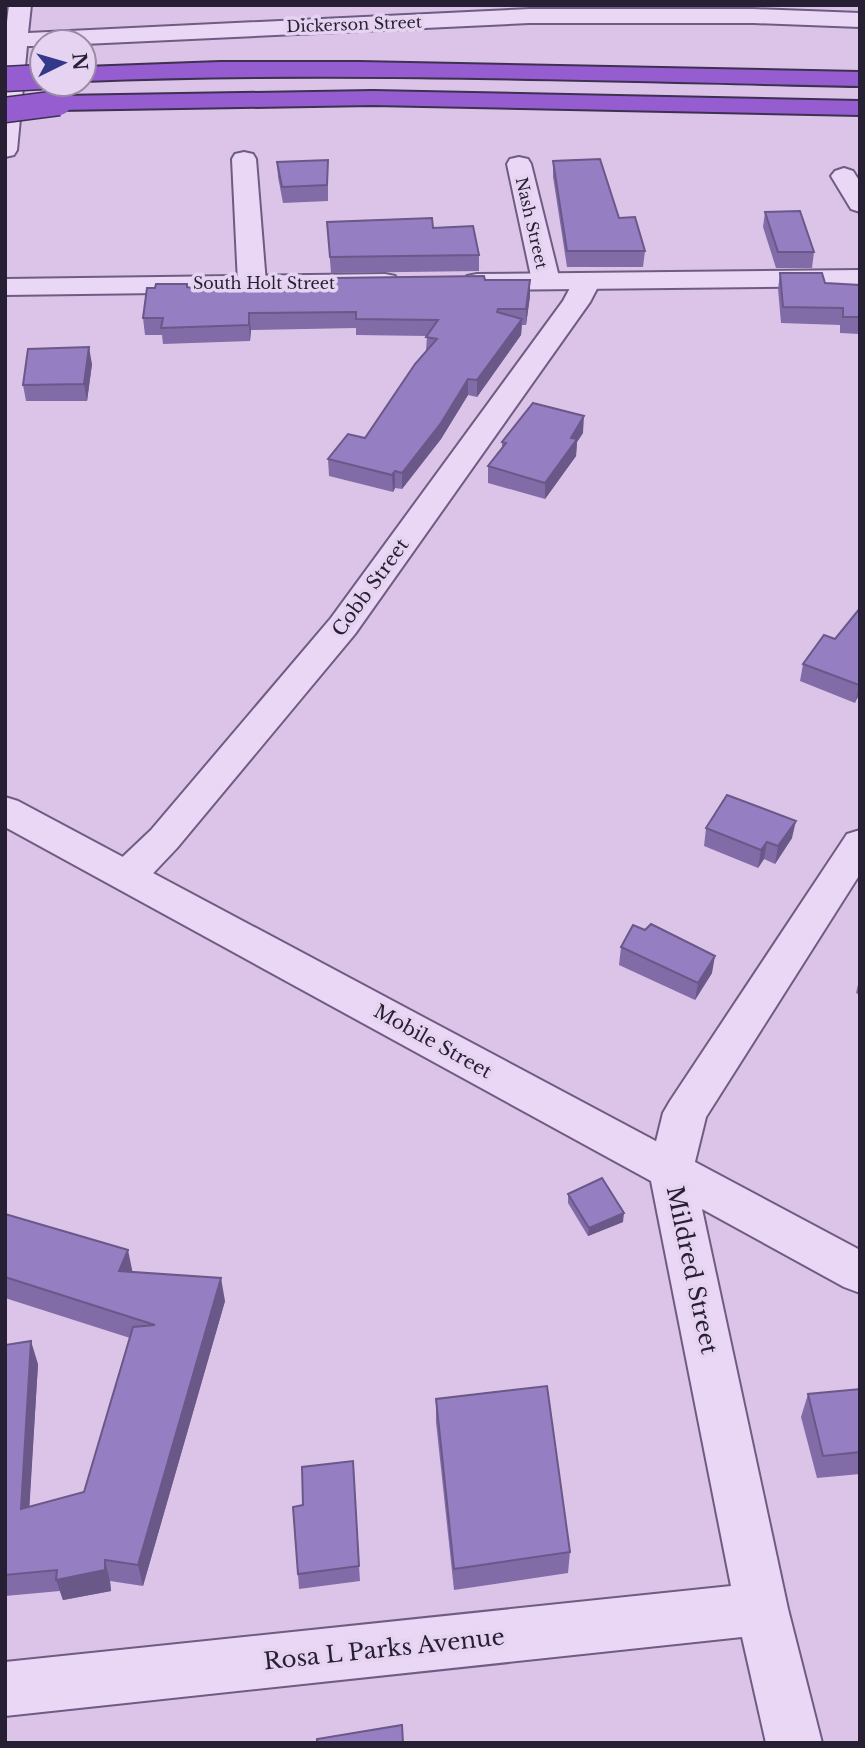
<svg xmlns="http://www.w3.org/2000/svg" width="865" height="1748" font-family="'Libre Baskerville',serif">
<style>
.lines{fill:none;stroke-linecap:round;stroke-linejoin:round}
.minor-casing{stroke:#6e5c82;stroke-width:4}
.tertiary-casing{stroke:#6e5c82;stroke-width:4}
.motorway-casing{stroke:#3d3050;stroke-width:4}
.minor{fill:#ead6f5;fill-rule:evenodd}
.tertiary{fill:#ead6f5;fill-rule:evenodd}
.motorway{fill:#965dd0;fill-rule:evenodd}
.motorway-bridge-casing{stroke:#3d3050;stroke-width:27;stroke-linecap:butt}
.motorway-bridge{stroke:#965dd0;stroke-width:24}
.wall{fill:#816ca8}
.shaded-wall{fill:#695888}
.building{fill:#967ec3;stroke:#695888;stroke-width:2}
.labels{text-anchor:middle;stroke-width:7;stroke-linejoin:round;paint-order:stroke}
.far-street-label{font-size:16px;fill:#271f33;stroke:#e6d3f1}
.street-label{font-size:19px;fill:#271f33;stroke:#e6d3f1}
.near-street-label{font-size:23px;fill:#271f33;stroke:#e6d3f1}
</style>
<rect width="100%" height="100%" fill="#dcc4e9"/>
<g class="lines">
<defs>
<path id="minor" d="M244,152L253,154L256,159L266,283L262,289L252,291L242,289L238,283L232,159L235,154Z
M519,157L528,159L531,164L560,281L556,287L546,289L536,287L532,281L507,164L510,159Z
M844,168L853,171L860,182V212L851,209L831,176L835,171Z
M587,273L597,275L601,281L590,302L355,634L177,848L142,885L128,889L114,885L109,875L114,865L151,830L331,618L563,301L577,275Z
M860,830V874L706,1117L693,1170L687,1183L671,1188L655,1183L649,1170L663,1113L670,1101L847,834Z"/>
<path id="tertiary" d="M9,5H31L28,33L529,9H754L860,13V27L754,23H529L84,44L42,42V46H27L17,150L14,155L5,157V39Z
M860,270V286L477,290L467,288L463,282L467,276L477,274Z
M385,274L395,276L399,282L395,288L385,290L5,295V279Z
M5,797L18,801L860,1250V1293L844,1287L702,1209L788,1609L822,1743H766L742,1637L5,1716V1662L731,1586L651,1181L5,827Z"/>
<path id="motorway" d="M220,62H359L860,72V86C601,81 343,71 84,81V67Z
M373,91L860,101V115L373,105L59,110L51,108L47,103L51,98L59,96Z"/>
</defs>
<!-- minor casing -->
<use href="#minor" class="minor-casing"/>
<!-- tertiary casing -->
<use href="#tertiary" class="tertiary-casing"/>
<!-- motorway casing -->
<use href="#motorway" class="motorway-casing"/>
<!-- minor -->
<use href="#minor" class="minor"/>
<!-- tertiary -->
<use href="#tertiary" class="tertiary"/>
<!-- motorway -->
<use href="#motorway" class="motorway"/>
<defs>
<path id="motorway-bridge" d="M5,79L42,77
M5,110L59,103"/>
</defs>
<!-- motorway-bridge casing -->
<use href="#motorway-bridge" class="motorway-bridge-casing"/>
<!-- motorway-bridge -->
<use href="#motorway-bridge" class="motorway-bridge"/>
</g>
<!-- wall -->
<path class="wall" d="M553,161L619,218L645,251L643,267H567L553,177Z
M277,162L328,175V201L283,203L278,177Z
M765,212L814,252L812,268H776L763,227Z
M327,222L433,228L479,255V271L331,273Z
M780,273L825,283L860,285V334L840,333V325L781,323L778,289Z
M485,280H530V296L526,325H522L521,335L477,397L468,395L441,439L402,489L395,488L393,492L329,476L328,459L365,438L426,351L427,336L356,335V328L251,330L250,341L163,344L162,335H145L143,318L187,287L319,286Z
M92,364L87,401H26L23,385Z
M583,433L577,442L576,456L545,499L488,483V466L502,448V442Z
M860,608V699L857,698L855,703L800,681L803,664L835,639Z
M706,828L792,838L775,864L764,859L758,868L704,846Z
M645,930L712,973L695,1000L619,965L621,947Z
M860,976V995L856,993Z
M568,1194L623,1222L588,1236L568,1203Z
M5,1214L133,1272L225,1301L143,1586L110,1581L111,1591L63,1600L60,1591L5,1596V1345L38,1364L29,1507L84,1492L130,1338L5,1298Z
M860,1389V1474L817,1478L801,1417L808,1394Z
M436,1399L570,1552L568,1573L454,1590L436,1422Z
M359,1566L360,1581L299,1589L298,1574Z"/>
<!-- shaded-wall -->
<path class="shaded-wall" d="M530,280V296L526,325V309Z
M249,313L251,330L250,341L249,325Z
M522,319L521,335L477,397V380Z
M89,347L92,364L87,401L84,384Z
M468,379V395L441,439L402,489V473Z
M584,416L583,433L577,442L576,456L545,499V483Z
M395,471V488L393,492L392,475Z
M860,683L857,698L855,703L859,685Z
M796,821L792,838L775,864L778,846Z
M767,842L764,859L758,868L761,850Z
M715,956L712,973L695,1000L698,983Z
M624,1213L623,1222L588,1236L589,1228Z
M128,1250L133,1274L119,1271Z
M221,1278L225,1301L143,1586L138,1565Z
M31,1341L38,1364L28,1531L21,1509Z
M105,1560L110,1581L111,1591L63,1600L56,1580Z"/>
<!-- building -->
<path class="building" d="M600,159L619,218L635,217L645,251H567L553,161Z
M328,160L327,185L282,187L277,162Z
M800,211L814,252H778L765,212Z
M432,218L433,228L473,226L479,255L330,257L327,222Z
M780,273H822L825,283L860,285V317H843V308L783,307Z
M484,276L485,280H530L526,309H498L497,312L522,319L477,380L468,379L441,423L402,473L395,471L392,475L328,459L348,434L365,438L415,364L437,339L426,337L438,320L356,319V312L249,313V325L161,328L163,318H143L147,288H155L156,284H187V287L191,288L319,286L332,284V278Z
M89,347L84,384L23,385L28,349Z
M533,403L584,416L571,438L577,439L545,483L488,466L506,443L502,442Z
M860,608V683L859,685L803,664L824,635L835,639Z
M727,795L796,821L778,846L767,842L761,850L706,828Z
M651,924L715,956L698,983L621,947L633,925L645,930Z
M602,1178L624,1213L589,1228L568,1194Z
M5,1214L128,1250L119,1271L221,1278L138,1565L105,1560V1570L56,1580L57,1570L5,1575V1345L31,1341L21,1509L84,1492L133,1327L155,1325L5,1277Z
M547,1386L570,1552L454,1569L436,1399Z
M860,1389V1452L823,1456L808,1394Z
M353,1461L359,1566L298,1574L293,1507L303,1505L302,1467Z
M402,1725L403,1743H317V1739Z"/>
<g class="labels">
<!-- far-street labels -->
<g class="far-street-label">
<text transform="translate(354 24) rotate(-2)" y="6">Dickerson Street</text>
<text transform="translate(532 223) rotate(77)" y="6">Nash Street</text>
<text x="264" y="289">South Holt Street</text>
</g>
<!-- street labels -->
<g class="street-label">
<text transform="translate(370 587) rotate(-54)" y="7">Cobb Street</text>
<text transform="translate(433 1041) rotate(29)" y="7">Mobile Street</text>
</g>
<!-- near-street labels -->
<g class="near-street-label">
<text transform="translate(692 1270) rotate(78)" y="8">Mildred Street</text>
<text transform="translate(384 1649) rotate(-6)" y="8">Rosa L Parks Avenue</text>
</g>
</g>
<!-- border -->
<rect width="865" height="1748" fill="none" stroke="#271f33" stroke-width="14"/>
<!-- north arrow -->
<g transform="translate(63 63) rotate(85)"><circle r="33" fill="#e6d3f1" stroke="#9a8ba5" stroke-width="2"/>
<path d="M0-5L12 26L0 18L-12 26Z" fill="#33398a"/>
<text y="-10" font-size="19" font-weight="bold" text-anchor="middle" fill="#271f33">N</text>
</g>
</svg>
